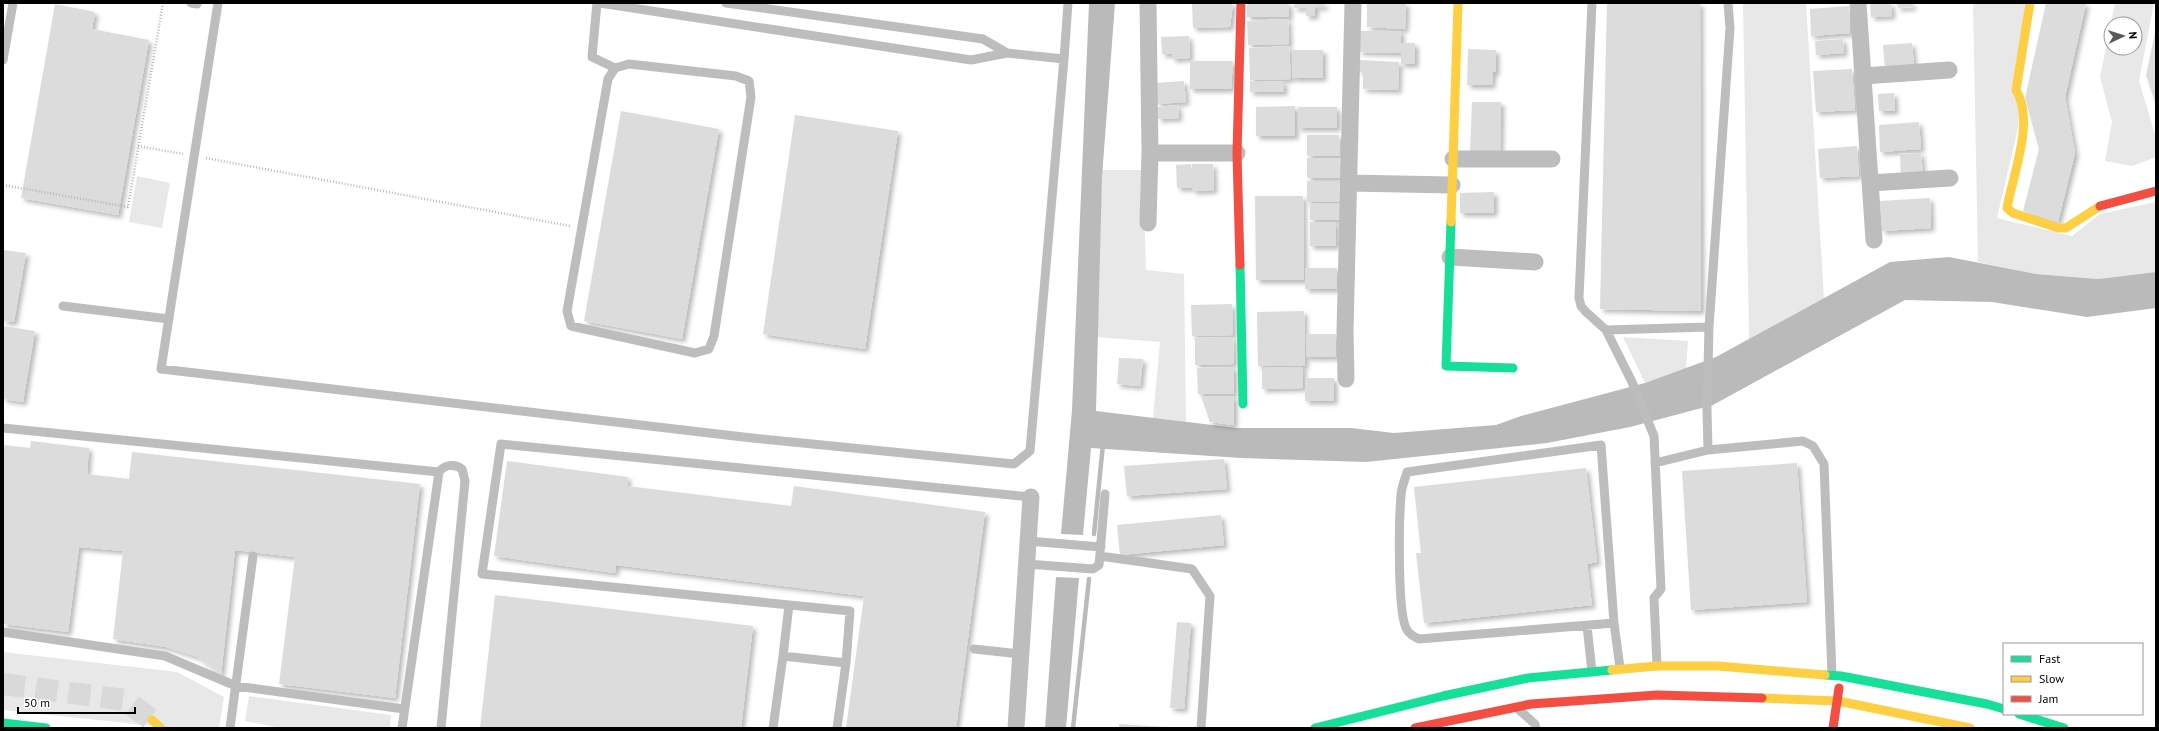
<svg xmlns="http://www.w3.org/2000/svg" width="2159" height="731" font-family="'PT Sans',sans-serif">
<style>
.green{fill:#e8e8e8;fill-rule:evenodd}
.water{fill:#bababa}
.lines{fill:none;stroke-linecap:round;stroke-linejoin:round}
.stream{stroke:#bababa;stroke-width:4.5}
.building{fill:#dcdcdc;filter:url(#shadow)}
.secondary-tunnel{stroke:#d9d9d9;stroke-width:22;stroke-dasharray:22 11;stroke-linecap:butt}
.path{stroke:#b8b8b8;stroke-width:2.5;stroke-dasharray:1 2;stroke-linecap:butt}
.lane{stroke:#bdbdbd;stroke-width:9}
.street{stroke:#bdbdbd;stroke-width:17}
.fast{stroke:#16e098;stroke-width:9}
.slow{stroke:#ffcf43;stroke-width:9}
.jam{stroke:#f24e42;stroke-width:9}
</style>
<defs>
<filter id="shadow"><feDropShadow dx="3.5" dy="3.5" stdDeviation="2" flood-color="#0004"/></filter>
</defs>
<rect width="100%" height="100%" fill="#fff"/>
<!-- green -->
<path class="green" d="M1743,3H1806L1824,298L1749,339Z
M1973,3H2025L2018,128L1997,218L2072,236L2100,214L2156,202V272L2098,279L2036,274L1978,262Z
M2115,3H2154L2139,81L2156,138V157L2132,166L2105,161L2112,122L2100,77ZM2111,24H2135V48H2111Z
M1102,170H1143L1146,270L1184,274L1186,422L1153,418L1160,342L1097,337Z
M137,176L170,183L162,228L129,222Z
M1623,337L1688,341L1686,369L1645,383Z
M3,652L177,672L224,697L219,728H173L3,710Z
M249,696L391,715L390,728H280L245,721Z"/>
<!-- water -->
<path class="water" d="M1089,3H1115L1102,177L1096,411L1237,428H1351L1394,433L1496,425L1521,416L1645,383L1716,357L1890,262L1949,257L2036,274L2098,279L2156,272V308L2087,317L1992,302L1905,300L1713,405L1630,427L1547,443L1366,462L1241,458L1091,448L1083,535L1061,534L1072,410Z
M1056,577L1079,578L1066,728H1045Z"/>
<g class="lines">
<!-- stream -->
<path class="stream" d="M1094,534L1103,444
M1073,728L1089,579"/>
</g>
<!-- building -->
<path class="building" d="M1212,3H1233L1230,27L1193,28L1192,4Z
M1247,3H1289V17H1247Z
M1294,3H1325L1324,7H1315V16H1306V8H1294Z
M1367,3H1406L1405,29L1367,27Z
M1607,3H1700L1701,311L1600,309Z
M1870,3H1891L1892,16L1871,17Z
M1897,3H1913V7L1898,8Z
M2046,3H2086L2065,97L2075,153L2058,222L2023,211L2039,149L2025,98Z
M55,4L95,12L92,29L149,40L118,215L21,198Z
M1849,6L1850,33L1811,36L1810,9Z
M1288,19L1289,44L1248,45L1247,21Z
M1359,31H1401V43H1415V64H1401V53L1359,52Z
M2155,33H2156V105L2146,75Z
M1189,36L1190,58L1172,59V54H1162L1161,37Z
M1843,39L1844,53L1816,55L1815,41Z
M1912,43L1914,66L1885,68L1883,45Z
M1289,46L1291,79L1250,80L1249,48Z
M1468,49L1496,50V72H1493L1492,85H1467Z
M1292,50H1323V78H1292Z
M1359,60L1399,62L1398,90L1363,89V72H1359Z
M1190,61H1233L1231,89H1190Z
M1852,69L1855,110L1816,112L1813,71Z
M1184,81L1186,102L1157,104L1155,83Z
M1250,81L1284,82V92H1250Z
M1894,93L1895,111H1879L1878,94Z
M1472,102H1501L1500,154L1470,153Z
M1178,105L1179,118L1158,119V107Z
M1295,106V136H1256V107Z
M1298,107H1337V128H1298Z
M621,111L719,129L682,339L584,321Z
M795,115L898,131L865,349L763,334Z
M1919,122L1921,149L1880,152L1879,125Z
M1307,135H1339L1340,156H1307Z
M1857,146L1859,176L1820,178L1818,149Z
M1921,153L1923,176L1901,178L1900,154Z
M1307,158H1339L1340,178H1307Z
M1191,164L1192,188H1177L1176,165Z
M1192,164H1213L1214,190L1193,191Z
M1307,181H1339L1340,202H1307Z
M1494,192V213H1460V193Z
M1255,196H1303L1304,280H1256Z
M1930,198L1931,228L1882,231L1880,201Z
M1310,203H1339L1340,220H1310Z
M1310,222H1336V246H1310Z
M3,250L26,253L14,322L3,321Z
M1305,268H1337V289H1305Z
M1232,304L1233,335L1192,336L1191,305Z
M1304,311L1305,366H1258L1257,312Z
M3,326L35,331L23,402L3,399Z
M1306,334H1336V357H1306Z
M1233,337L1234,364L1195,365V338Z
M1119,358L1143,359L1140,386L1117,384Z
M1234,367V394H1198L1197,368Z
M1303,367V388L1262,389V368Z
M1305,378H1334V401H1305Z
M1201,396H1234V425L1210,422Z
M31,441L89,448L87,474L129,479L132,452L420,484L395,698L279,684L295,557L235,550L221,675L198,657L166,647L113,639L123,551L79,547L68,632L3,624V445L30,448Z
M1224,459L1227,489L1127,496L1124,466Z
M507,461L628,477L627,486L791,506L794,486L985,512L956,728H846L864,596L616,565L615,573L494,556Z
M1797,463L1807,602L1691,610L1682,471Z
M1586,468L1597,562L1587,564L1592,605L1424,623L1416,553H1421L1414,487Z
M1221,515L1224,545L1120,555L1117,525Z
M495,595L753,626L741,728H480Z
M1177,622L1191,623L1184,709L1170,708Z
M1119,724L1164,727V728H1119Z"/>
<g class="lines">
<!-- secondary-tunnel -->
<path class="secondary-tunnel" d="M3,684L125,700L152,720"/>
<!-- path -->
<path class="path" d="M138,146L183,154
M206,158L570,226
M3,185L128,207L163,3"/>
<!-- lane -->
<path class="lane" d="M191,3L197,4
M218,3L161,369L752,438L1014,464L1030,451L1064,59
M597,3L592,57L615,68L629,64L736,76L749,81L751,97L714,336L709,349L695,353L571,326L567,311L608,79L615,68
M600,3L971,60L1007,53L1064,59L1068,3
M726,3L983,39L1007,53
M1592,3L1579,298L1581,306L1585,311L1606,330L1632,382L1654,436L1661,589L1654,598L1657,666
M3,60L13,3
M63,306L169,319
M1606,330L1709,327
M3,428L439,472
M1708,450L1707,409L1709,327L1730,28L1728,3
M1655,463L1708,450L1803,441L1813,446L1824,464L1832,675
M1028,541L1101,547
M1100,556L1192,569L1210,596L1201,728
M1027,564L1093,569L1099,565L1105,494
M1614,623L1419,639C1415,637 1410,635 1407,630C1397,615 1399,519 1401,496C1401,488 1405,480 1407,472L1601,445L1614,623L1620,668
M1587,626L1592,672
M3,632L165,656L236,686L404,709
M974,649L1021,654
M783,656L789,605
M846,663L850,611L482,574L501,444L1031,497
M1518,709L1535,724L1536,728
M230,728L253,556
M402,728L439,472C444,465 454,463 462,469L465,481L441,728
M773,728L783,656L846,663L837,728"/>
<!-- street -->
<path class="street" d="M1148,3L1150,153H1237
M1858,3L1874,240
M1863,76L1949,70
M1453,159H1552
M1348,183L1452,185
M1870,183L1950,178
M1148,223L1150,153
M1450,257L1535,262
M1346,379L1345,331L1353,3
M1016,728L1031,497"/>
<!-- fast -->
<path class="fast" d="M1451,222L1446,366L1513,368
M1240,265L1243,404
M1825,675L1841,676L1987,704L2004,709
M2019,714L2064,728
M3,723L46,728
M1315,728L1443,696L1528,678L1612,670"/>
<!-- slow -->
<path class="slow" d="M2030,3L2016,90C2035,121 2013,174 2007,208L2013,213L2058,228H2066L2100,206
M1451,222L1458,3
M1612,670L1657,666H1718L1825,675
M1762,698L1838,701L1970,728
M152,720L161,728"/>
<!-- jam -->
<path class="jam" d="M2100,206L2156,191
M1240,265L1237,153L1241,3
M1415,728L1531,704L1657,695L1762,698
M1833,728L1839,688"/>
</g>
<!-- border -->
<rect width="2159" height="731" fill="none" stroke="#000000" stroke-width="8"/>
<!-- legend -->
<rect x="2003" y="643" width="140" height="72" fill="#ffffff" stroke="#999999"/>
<rect x="2011" y="656" width="20" height="6" fill="#16e098" stroke="#999999"/>
<text x="2039" y="663" font-size="12" fill="#000000">Fast</text>
<rect x="2011" y="676" width="20" height="6" fill="#ffcf43" stroke="#999999"/>
<text x="2039" y="683" font-size="12" fill="#000000">Slow</text>
<rect x="2011" y="696" width="20" height="6" fill="#f24e42" stroke="#999999"/>
<text x="2039" y="703" font-size="12" fill="#000000">Jam</text>
<!-- north arrow -->
<g transform="translate(2123 36) rotate(86)"><circle r="19" fill="#ffffff" stroke="#999999"/>
<path d="M0-3L7 15L0 10L-7 15Z" fill="#595959"/>
<text y="-6" font-size="11" font-weight="bold" text-anchor="middle" fill="#000000">N</text>
</g>
<!-- scale -->
<path d="M18 707v6h117v-6" fill="none" stroke="#000000" stroke-width="2"/>
<text x="24" y="707" font-size="12" fill="#000000" stroke="#ffffff" stroke-width="3" paint-order="stroke">50 m</text>
</svg>
